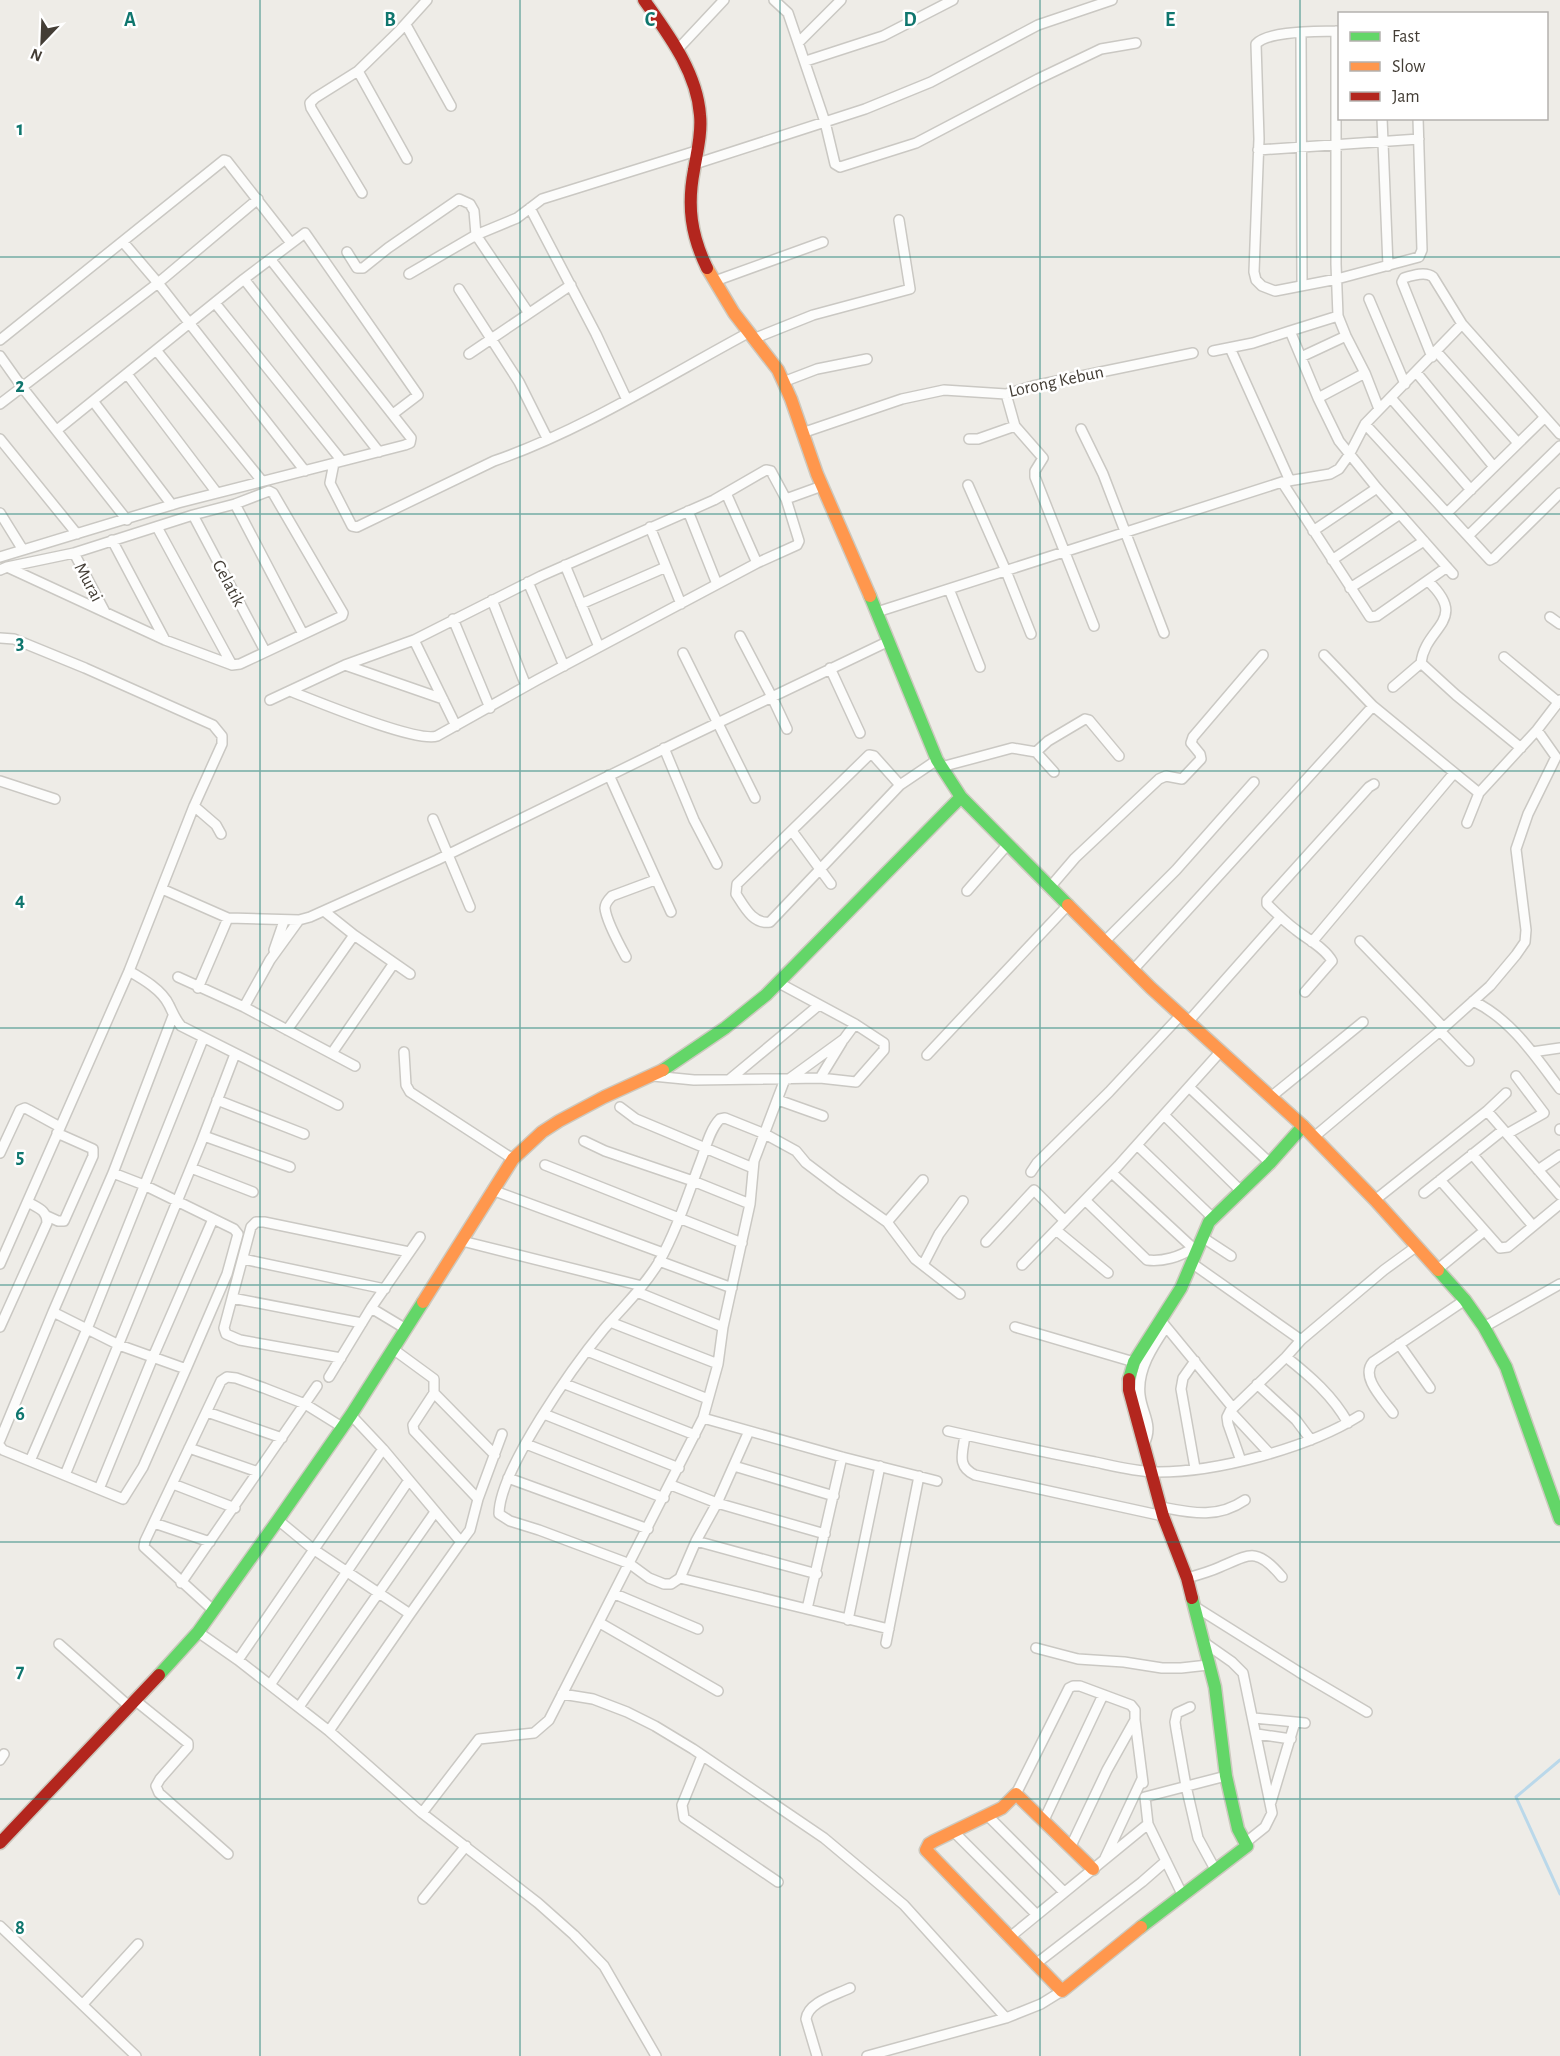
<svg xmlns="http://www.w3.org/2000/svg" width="1560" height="2056" font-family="'Alegreya Sans',sans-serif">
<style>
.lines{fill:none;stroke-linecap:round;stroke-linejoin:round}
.stream{stroke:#bad8ea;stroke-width:3}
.street-casing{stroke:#cac8c3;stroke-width:12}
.fast-casing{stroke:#cdc9bf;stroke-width:15}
.slow-casing{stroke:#cdc9bf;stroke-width:15}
.jam-casing{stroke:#cdc9bf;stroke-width:15}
.street{stroke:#fcfcfb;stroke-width:9}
.fast{stroke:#63d668;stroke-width:12}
.slow{stroke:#ff974d;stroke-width:12}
.jam{stroke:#b3261e;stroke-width:12}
.grid{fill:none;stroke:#0f766e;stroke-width:1.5;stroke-opacity:0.55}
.labels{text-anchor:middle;stroke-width:5;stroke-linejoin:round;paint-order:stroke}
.street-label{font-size:18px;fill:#433d35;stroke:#fff}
.grid-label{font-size:20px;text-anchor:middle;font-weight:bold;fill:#0f766e;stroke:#fff;stroke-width:5;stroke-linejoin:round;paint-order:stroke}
</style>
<rect width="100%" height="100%" fill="#eeece7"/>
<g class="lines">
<!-- stream -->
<path class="stream" d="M1560,1760L1516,1797L1560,1894"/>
<defs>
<path id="street" d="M774,0L788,13L825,122L835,164L840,167L916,143L1038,79L1101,49L1136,43
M406,25L451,106
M1336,31V264L1338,316L1346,336L1365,373L1379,409
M1340,31C1319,32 1269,30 1256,44L1259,139L1254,272L1256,280L1262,286L1275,291L1337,279L1419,257L1422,250L1418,118
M1301,34L1302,285
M799,42L841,0
M678,49L724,0
M806,61L883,36L953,0
M358,71L407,159
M1382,118L1388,266
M1258,150L1419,139
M695,164L865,109L931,82L1038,25L1112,0
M362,193L311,108L310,103L315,98L358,71L399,31L427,0
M530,208L596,334L627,400
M123,242L158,283L305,471
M347,252L357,268H363L388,248L459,199L470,204L474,211L476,235L528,312
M409,274L476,235L517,218L542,199L696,151
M244,279L379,452
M715,281L823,242
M459,289L519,382L547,438
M1369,299L1405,384
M215,303L342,461
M1290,331L1338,316
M753,339L813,315L910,289L899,220
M0,340L224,160L227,161L291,243
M1230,348L1290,481
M156,350L262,481
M1213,351L1253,343L1290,331L1318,398L1339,441L1377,488L1453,574
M1436,351L1518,443
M469,354L571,285
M0,356L22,387L127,520
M1301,357L1346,336
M1432,357L1402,282L1404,278C1413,275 1426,271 1433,277L1462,324L1560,434
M1416,372L1494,467
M127,374L217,493
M783,382L817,369L867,359
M1006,394L1015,426L1043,458L1035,471V477L1094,626
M1318,398L1365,373
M1391,398L1471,490
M93,401L172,505
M0,404L158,283L258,199
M1365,424L1490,560L1494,558L1560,493
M1081,429L1103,474L1164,633
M57,430L244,279L305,233L418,395L393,414
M802,433L902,399L944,390L1006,394L1033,386L1193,353
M0,439L77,534
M969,439H978L1015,426
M334,463L330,483L352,526L357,527L494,461C581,431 666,377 748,333
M1282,482L1370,617L1377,616L1447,567
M968,485L1006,571L1031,634
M726,493L757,563
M786,499L822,486
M235,504L303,634
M688,511L717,584
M0,513L23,550
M1447,513L1545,417
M193,515L265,651
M157,527L232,665
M650,527L681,604
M1313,531L1377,488
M1468,536L1560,446
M112,540L165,640
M74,553L105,612
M0,557L178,503L405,445L410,443L411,438L271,260
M1332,560L1400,514
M565,565L599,647
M0,570L7,567L74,553L193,515L235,504L269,491L273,493L343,613L342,616L240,664L232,665L165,640L7,567
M1428,581C1470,621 1425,626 1421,663L1456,695L1521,748
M528,582L564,666
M1350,588L1424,541
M949,589L980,667
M492,600L526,686
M581,604L666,567
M877,612L1282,482L1330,474L1339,469L1349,455L1365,424L1462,324
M1550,617L1560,624
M453,619L490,708
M740,636L772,697L787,729
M0,638L14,639L85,668L213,725L222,736V744L194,806L129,971L0,1264
M414,640L456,726
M683,653L755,798
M1324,655L1373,706L1479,793
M1504,657L1558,702
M345,665L443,699
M830,668L860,733
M1393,687L1421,663
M270,700L345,665L414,640L541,576L714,500L766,470L771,471L786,499L799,541L797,545L757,563L537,680L437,736C416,743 316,701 290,691
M664,748L694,820L717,864
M1036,752L1048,741L1085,719L1089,720L1119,756
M941,767L1012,748L1036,752L1054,772
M609,775L671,912
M0,781L55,799
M900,785L874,756L869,755L737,884L736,894C744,906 753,925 770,922L900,785L937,760
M194,806L216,825L221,834
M433,819L470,907
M1467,823L1479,793L1537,730L1560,700
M792,831L831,884
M1051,886L1075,858L1159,779L1166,776L1182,779L1201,759L1200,754L1191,743L1193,737L1263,655
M162,889L228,918L299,920L310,917L437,860L680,741L889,641
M967,891L1008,844
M324,911L354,935L410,974
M1105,941L1176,870L1254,782
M1360,941L1443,1027
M1312,942L1454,773
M274,950L284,921
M626,957C620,946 606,920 605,908C605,903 609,899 612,896L655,880
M1133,970L1373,706
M129,971C143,979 162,990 169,1005C173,1013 175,1019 181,1026L338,1105
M178,977L244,1007L355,1066
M198,988L228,918
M1305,992L1332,961C1325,948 1307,939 1296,930C1285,922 1276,913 1267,904V900L1369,787L1374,784
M1473,1001C1511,1019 1535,1056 1560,1089
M244,1007L270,960L299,920
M1187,1023L1280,918
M287,1030L354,935
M1440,1031L1469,1061
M404,1052L406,1085L410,1092L513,1159
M1532,1052L1560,1048
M332,1053L394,963
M927,1055L1069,904
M653,1076L694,1080L820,1078L856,1082L884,1050V1043L855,1024L779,983
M820,1078L842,1042
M730,1079L819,1005
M789,1079L844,1039L855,1024
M1190,1088L1270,1163
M1272,1096L1363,1022
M217,1100L304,1134
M778,1100L823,1116
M620,1107L636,1119L753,1168
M1487,1111L1560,1195
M1165,1116L1241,1191
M1560,1129V1130
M1507,1134L1544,1113L1516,1076
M204,1136L290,1167
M1314,1137L1440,1031L1490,986L1516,955L1525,942L1526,930L1516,849L1528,814L1556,757L1537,730
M584,1141L605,1151L693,1181L750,1204
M1137,1145L1213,1218
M0,1153L20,1110L25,1108L29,1110L60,1127
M1472,1154L1533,1226
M545,1165L742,1243
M191,1168L253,1192
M1538,1170L1560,1155
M1031,1172L1037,1163L1109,1092L1180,1016
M113,1173L144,1185L234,1229L238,1234L227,1274L186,1369L119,1345L53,1312L113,1173L173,1016
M1112,1173L1193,1248
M1440,1180L1500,1248L1508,1247L1560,1204
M492,1190L663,1253
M1424,1193L1503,1130
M1085,1200L1147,1260C1162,1262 1180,1257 1193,1248L1197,1251
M1375,1200L1487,1111L1506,1093
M47,1216L58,1221H64L93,1156V1149L57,1133
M887,1222L923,1180
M1056,1230L1108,1273
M1202,1237L1231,1256
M462,1241L642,1286
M986,1242L1034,1190L1065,1221
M243,1259L385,1289
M659,1261L732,1288
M1193,1264L1301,1340
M923,1265L939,1234L963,1201
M1022,1265L1118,1166L1221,1051
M1438,1269L1483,1232
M637,1292L723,1327
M232,1298L362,1323
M371,1308L406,1329
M610,1322L718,1364
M1163,1323L1233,1408
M0,1327L47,1223C47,1210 38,1208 28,1202
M1015,1327L1134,1362
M1484,1327L1560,1284
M1399,1344L1430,1388
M393,1349L434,1379V1393L413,1425L414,1431L478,1499L470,1530L461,1542
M587,1351L708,1399
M1286,1357C1310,1376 1333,1396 1348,1423
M341,1358L240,1340L226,1334L224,1328L251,1227L256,1222H264L409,1252
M1195,1361L1183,1378L1181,1389L1195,1468
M329,1377L371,1308L420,1237
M565,1384L695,1435
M1257,1384L1296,1420L1311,1440
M434,1393L495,1455
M1230,1411L1269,1453
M207,1412L282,1438
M1393,1413C1383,1399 1360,1377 1373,1362L1465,1300
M544,1414L679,1468
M703,1418L842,1457L937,1481
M749,1431L717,1503L696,1541L680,1578L671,1584H664L649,1578L630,1564L539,1530L510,1521L499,1514C499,1470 575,1364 604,1329C623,1307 644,1287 659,1262C677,1230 688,1194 701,1160C706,1147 710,1129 720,1119L725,1118L765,1134L796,1151L806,1163L839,1188L887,1222L915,1259L960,1294
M948,1431C997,1442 1046,1453 1095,1462C1114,1466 1134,1471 1154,1472C1215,1473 1308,1448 1359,1416
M965,1435C963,1453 956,1466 975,1475L1163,1516
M0,1440L53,1312
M526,1444L664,1498
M1144,1444C1154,1425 1142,1414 1140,1395C1137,1370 1153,1346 1166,1327
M0,1446L3,1450L123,1499L143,1467L186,1369
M189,1448L258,1472
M30,1461L87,1329L203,1039
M1241,1461L1228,1424L1227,1417L1230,1411L1286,1357L1301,1340L1384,1270L1417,1246
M734,1466L834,1496
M65,1475L201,1143L235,1054
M508,1478L648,1529
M173,1484L235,1508
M671,1485L717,1503L825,1534
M99,1489L153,1357L213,1219
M478,1499L502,1434
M1161,1507C1192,1513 1217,1519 1245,1500
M278,1520L313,1549L410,1614L461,1542L383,1449L351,1415
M154,1523L210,1542
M696,1541L817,1574
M680,1578L807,1609L842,1457
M1187,1578C1198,1575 1209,1572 1220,1567C1250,1554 1257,1547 1282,1577
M181,1583L317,1386
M615,1594L698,1629
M1194,1606L1299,1672L1367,1712
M807,1609L889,1629
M214,1611L144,1547L145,1541L221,1381L227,1377L236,1378L264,1388L305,1404L342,1427
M848,1620L880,1466
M600,1623L718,1691
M198,1632L238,1660L329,1731L422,1813L538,1903L574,1935L604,1966L656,2056
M1202,1641L1232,1662L1243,1673L1272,1813L1265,1827L1245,1843
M886,1643L919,1476
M59,1644L130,1707
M1036,1648L1078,1659L1124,1662L1162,1668H1181L1208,1665
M238,1660L383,1449
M272,1682L409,1480
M562,1694L593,1699L627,1712L655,1726L693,1749L824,1838L904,1905L1006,2018
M136,1701L188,1743V1747L160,1779L156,1786L159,1793L228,1854
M301,1704L435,1512
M1190,1707L1177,1713L1175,1722L1176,1729L1186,1786L1198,1838L1216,1871
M1254,1718L1305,1723
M1135,1720L1143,1783
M331,1728L410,1614
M1257,1734L1291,1739
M702,1756L682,1805L684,1818L778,1882
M0,1760L4,1754
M1016,1794L1069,1688L1073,1686H1080L1131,1705L1135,1710V1720L1107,1770L1071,1846
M1271,1802L1295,1722
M422,1813L479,1739L534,1733L549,1720L703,1418L718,1364L723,1327L750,1204L754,1161L785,1079
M988,1816L1064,1892
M1044,1820L1103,1695
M954,1832L1037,1915
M1105,1858L1142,1779
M1182,1894L1148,1824L1145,1797L1226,1776
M423,1899L466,1846
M0,1926L136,2056
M1010,1937L1148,1824
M1037,1963L1142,1882L1166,1861
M83,2004L138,1944
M817,2056L806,2019C808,2002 836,1995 850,1988
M867,2056L1006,2018L1041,2004L1062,1991"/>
<path id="fast" d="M870,596L937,760L961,797L1068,905
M663,1070L725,1028L766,995L961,797
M1438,1270L1465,1300L1484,1327L1506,1367L1560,1519
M1129,1379L1134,1362L1181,1288L1209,1222L1270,1163L1303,1126
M159,1675L198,1632L278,1520L351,1415L423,1302
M1141,1927L1247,1846L1238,1829L1226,1776L1215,1687L1192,1598"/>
<path id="slow" d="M707,268L734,313L778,370L791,399L817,474L870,596
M1068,905L1151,988L1303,1126L1375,1200L1438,1270
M423,1302L513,1159L542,1132L559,1121L604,1097L663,1070
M1093,1869L1016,1794L1002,1808L934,1841L929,1844L926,1850L1062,1991L1141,1927"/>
<path id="jam" d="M644,0C668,34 697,72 700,115C702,133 697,152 694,170C687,206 691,235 707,268
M1129,1379V1390L1163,1516L1187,1578L1192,1598
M0,1843L159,1675"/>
</defs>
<!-- street casing -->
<use href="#street" class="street-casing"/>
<!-- fast casing -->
<use href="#fast" class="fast-casing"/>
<!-- slow casing -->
<use href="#slow" class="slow-casing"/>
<!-- jam casing -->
<use href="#jam" class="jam-casing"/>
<!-- street -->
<use href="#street" class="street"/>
<!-- fast -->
<use href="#fast" class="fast"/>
<!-- slow -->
<use href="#slow" class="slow"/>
<!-- jam -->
<use href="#jam" class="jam"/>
</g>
<!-- grid -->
<path class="grid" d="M260,0V2056M520,0V2056M780,0V2056M1040,0V2056M1300,0V2056M0,257H1560M0,514H1560M0,771H1560M0,1028H1560M0,1285H1560M0,1542H1560M0,1799H1560"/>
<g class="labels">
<!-- street labels -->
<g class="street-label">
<text transform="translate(1056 381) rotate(-12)" y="6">Lorong Kebun</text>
<text transform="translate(89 582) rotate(62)" y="6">Murai</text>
<text transform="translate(229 583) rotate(62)" y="6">Gelatik</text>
</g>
</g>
<g class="grid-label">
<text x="130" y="26">A</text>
<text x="390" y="26">B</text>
<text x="650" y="26">C</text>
<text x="910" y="26">D</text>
<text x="1170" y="26">E</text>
<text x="20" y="135">1</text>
<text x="20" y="392">2</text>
<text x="20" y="649">3</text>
<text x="20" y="906">4</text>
<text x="20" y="1163">5</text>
<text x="20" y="1420">6</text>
<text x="20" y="1677">7</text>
<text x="20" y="1934">8</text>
</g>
<!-- legend -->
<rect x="1338" y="12" width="210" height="108" fill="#ffffff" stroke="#b4b1ae" stroke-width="1.5"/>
<rect x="1350" y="32" width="30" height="9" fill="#63d668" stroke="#b4b1ae" stroke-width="1.5"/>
<text x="1392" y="42" font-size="18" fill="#433d35">Fast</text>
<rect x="1350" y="62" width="30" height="9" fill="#ff974d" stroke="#b4b1ae" stroke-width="1.5"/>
<text x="1392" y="72" font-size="18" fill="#433d35">Slow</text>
<rect x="1350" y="92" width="30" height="9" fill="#b3261e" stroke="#b4b1ae" stroke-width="1.5"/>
<text x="1392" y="102" font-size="18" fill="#433d35">Jam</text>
<!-- north arrow -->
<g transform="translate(42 42) rotate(203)" stroke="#ffffff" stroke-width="4.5" paint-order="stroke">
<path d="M0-4.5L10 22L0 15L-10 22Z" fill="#433d35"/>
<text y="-9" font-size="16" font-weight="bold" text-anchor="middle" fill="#433d35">N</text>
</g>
</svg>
